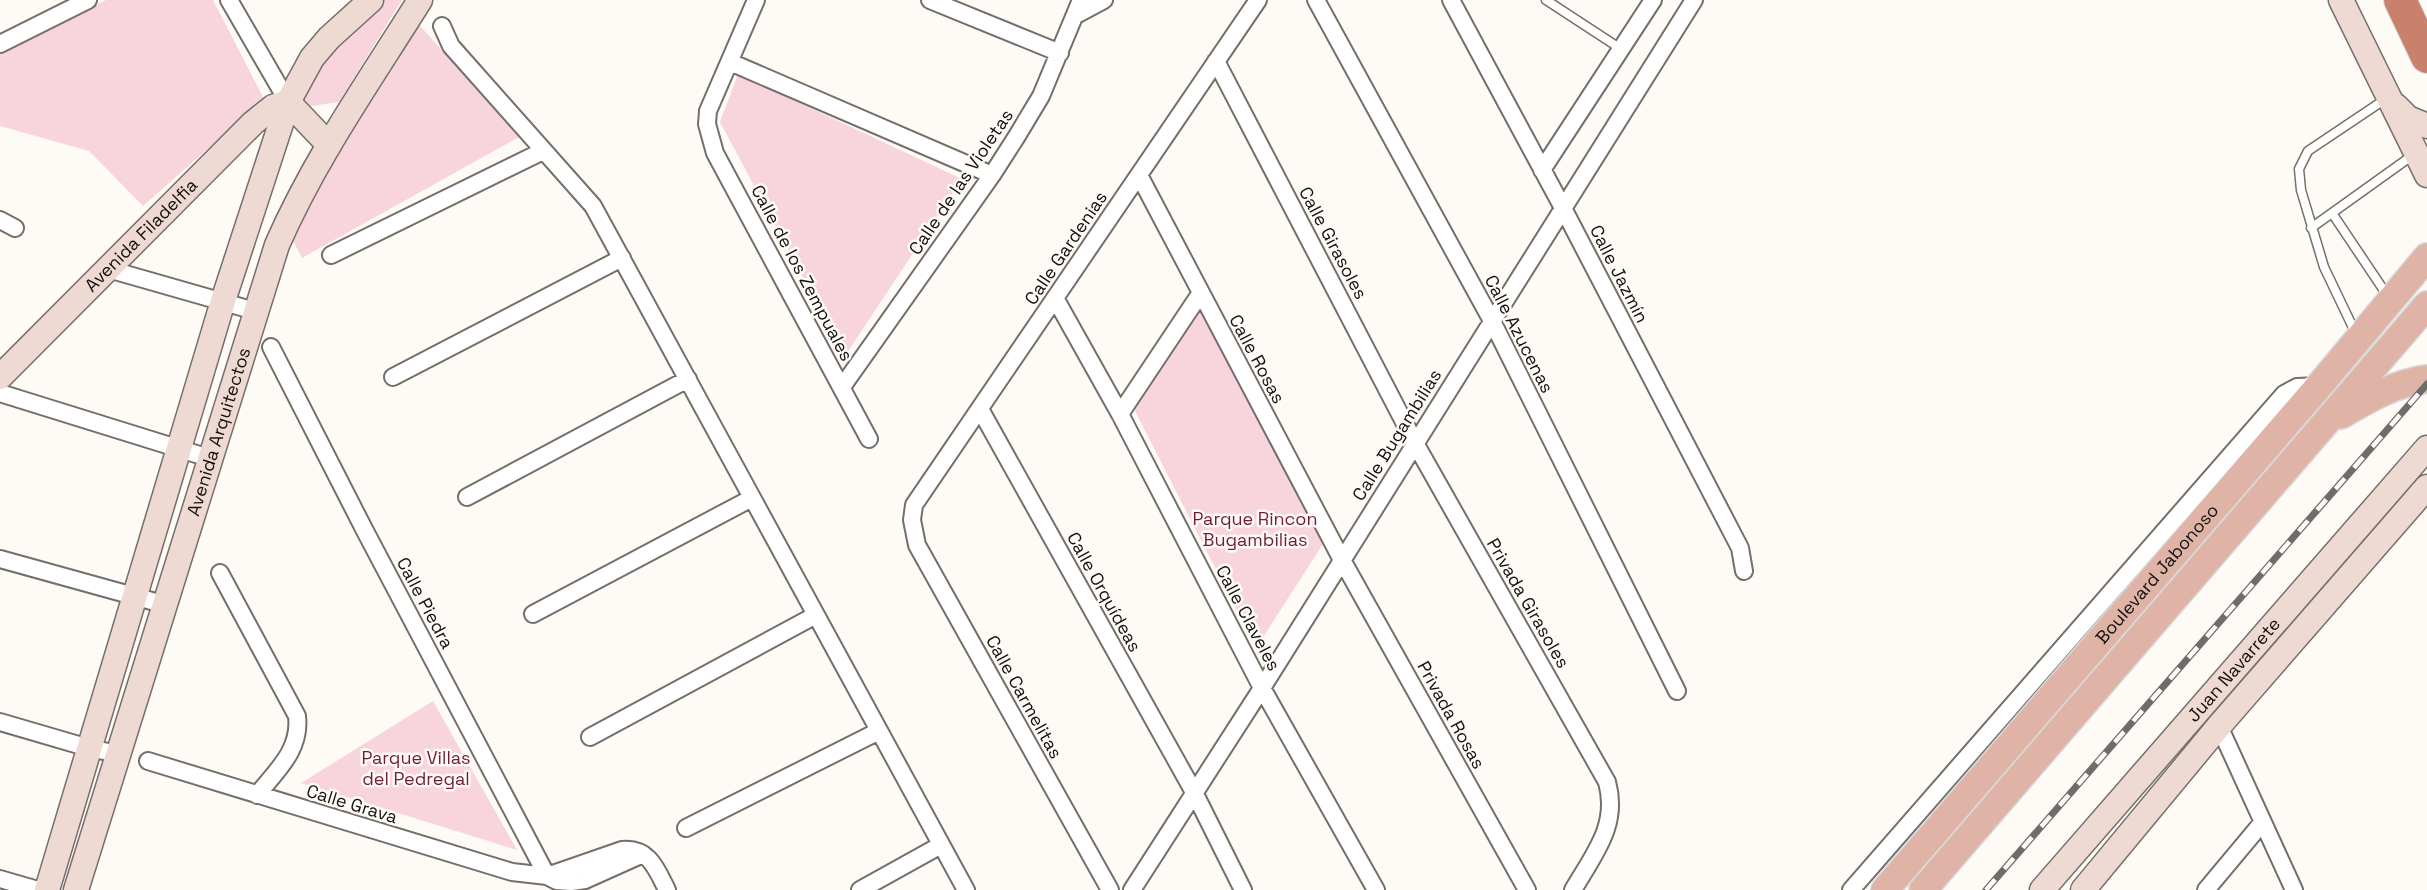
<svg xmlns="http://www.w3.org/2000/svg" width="2427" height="890" font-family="'Space Grotesk',sans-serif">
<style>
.green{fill:#f8d5dc}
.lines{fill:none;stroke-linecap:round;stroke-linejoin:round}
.lane-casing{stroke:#746f6a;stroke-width:11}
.street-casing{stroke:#746f6a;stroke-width:20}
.secondary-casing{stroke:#746f6a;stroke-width:27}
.primary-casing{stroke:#d9d9d9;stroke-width:30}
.highway-casing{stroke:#d9d9d9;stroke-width:34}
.lane{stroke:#fff;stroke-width:8}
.street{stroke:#fff;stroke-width:16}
.secondary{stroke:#efd9d3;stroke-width:24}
.primary{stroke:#dfb3a6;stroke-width:27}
.highway{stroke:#ca816b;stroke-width:32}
.rail-casing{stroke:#6e6d6a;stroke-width:7}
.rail{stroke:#fefbf7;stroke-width:4.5;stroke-dasharray:14;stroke-linecap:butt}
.labels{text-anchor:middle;stroke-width:5;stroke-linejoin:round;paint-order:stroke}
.street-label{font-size:18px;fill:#131210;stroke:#fefbf7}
.park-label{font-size:18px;fill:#721b3a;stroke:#fefbf7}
</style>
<rect width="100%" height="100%" fill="#fefbf7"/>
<!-- green -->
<path class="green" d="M106,0H213L264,99L143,206L89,151L0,126V54Z
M376,0H402L339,102L305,107L296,99L315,62Z
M415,20L519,137L302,258L289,233Z
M738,74L962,179L845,356L720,122Z
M1201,310L1323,544L1256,648L1134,409Z
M433,701L517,850L301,783Z"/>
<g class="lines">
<defs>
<path id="lane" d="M1546,0L1621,49
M2332,213L2389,298
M2311,228L2413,155
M2357,336L2324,267L2301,190L2299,169L2308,151L2387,98"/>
<path id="street" d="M229,0L288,102
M756,0L708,111L707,124L715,153L869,439
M930,0L1060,53
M1316,0L1492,321L1677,691
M1451,0L1563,208L1740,548L1744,571
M1076,15L1104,0
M442,26L451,46L593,206L966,890
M0,44L88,0
M1216,61L1415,443L1607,782C1619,825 1594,854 1573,890
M730,62L992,175
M1542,170L1653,0
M1139,175L1342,560L1527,890
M0,220L15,228
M331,255L543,151
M108,269L255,311
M1055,298L1120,414L1262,688L1376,890
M271,347L364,529L547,876
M393,377L622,258
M842,387L992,175L1017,136L1041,96L1081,0
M0,393L209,458
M980,409L1195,794L1243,890
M1120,414L1200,294
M467,497L688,379
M0,559L166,605
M220,573L297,716C301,750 277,770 257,795
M533,614L752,498
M0,722L89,748L118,754
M2219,726L2294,890
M590,737L816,615
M148,761L512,872L547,876L557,881L571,882L585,880L643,854
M686,828L879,731
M547,876L622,850C649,847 657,870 667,890
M0,879L38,890
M860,890L941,845
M1110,890L917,545L912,520L914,505L1258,0
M1132,890L1262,688L1694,0
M1851,890L2284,394L2297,387L2319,386
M2206,890L2262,823"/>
<g id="secondary">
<path d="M2341,0L2427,175"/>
<path d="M288,102L329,145"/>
<path d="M2396,106L2408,118L2427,126"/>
<path id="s1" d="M0,377L253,123L273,107L288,102"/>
<path d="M47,890L223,301L288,102L312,58L329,38L371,0"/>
<path id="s2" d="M76,890L277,245C315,158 370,80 420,0"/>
<path id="s3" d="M2042,890L2427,448"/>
<path d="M2083,890L2219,726L2427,487"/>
</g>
<g id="primary">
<path d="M2341,415C2369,399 2395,383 2427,379"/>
<path id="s4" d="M1885,890L2319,386L2427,257"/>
<path d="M1923,890L2427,305"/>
</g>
<path id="highway" d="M2400,0L2427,57"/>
</defs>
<!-- lane casing -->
<use href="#lane" class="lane-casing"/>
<!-- street casing -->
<use href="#street" class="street-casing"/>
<!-- secondary casing -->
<use href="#secondary" class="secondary-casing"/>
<!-- primary casing -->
<use href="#primary" class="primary-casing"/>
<!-- highway casing -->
<use href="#highway" class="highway-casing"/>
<!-- lane -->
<use href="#lane" class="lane"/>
<!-- street -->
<use href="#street" class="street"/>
<!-- secondary -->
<use href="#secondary" class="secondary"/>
<!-- primary -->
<use href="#primary" class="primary"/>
<!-- highway -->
<use href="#highway" class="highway"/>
<defs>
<path id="rail" d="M1986,890L2427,384"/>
</defs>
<!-- rail casing -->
<use href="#rail" class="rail-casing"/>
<!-- rail -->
<use href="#rail" class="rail"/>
</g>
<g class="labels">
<!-- street labels -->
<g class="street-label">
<text transform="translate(961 182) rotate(-56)" y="6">Calle de las Violetas</text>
<text dy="6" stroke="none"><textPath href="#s1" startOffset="200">Avenida Filadelfia</textPath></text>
<text transform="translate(1333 243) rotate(62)" y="6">Calle Girasoles</text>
<text transform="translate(1066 248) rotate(-56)" y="6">Calle Gardenias</text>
<text transform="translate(802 273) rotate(62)" y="6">Calle de los Zempuales</text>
<text transform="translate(1619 274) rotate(63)" y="6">Calle Jazmín</text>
<text transform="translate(1519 334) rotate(63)" y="6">Calle Azucenas</text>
<text transform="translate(1257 359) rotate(62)" y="6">Calle Rosas</text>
<text dy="6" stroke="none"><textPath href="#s2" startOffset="480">Avenida Arquitectos</textPath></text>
<text transform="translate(1397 435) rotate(-58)" y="6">Calle Bugambilias</text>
<text dy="6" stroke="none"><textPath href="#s4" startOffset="417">Boulevard Jabonoso</textPath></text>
<text transform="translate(1104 592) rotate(61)" y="6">Calle Orquídeas</text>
<text transform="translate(425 603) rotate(62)" y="6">Calle Piedra</text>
<text transform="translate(1528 603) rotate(60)" y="6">Privada Girasoles</text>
<text transform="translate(1248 618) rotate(62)" y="6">Calle Claveles</text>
<text dy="6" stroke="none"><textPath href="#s3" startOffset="292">Juan Navarrete</textPath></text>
<text transform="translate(1024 697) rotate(61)" y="6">Calle Carmelitas</text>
<text transform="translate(1451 715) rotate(61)" y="6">Privada Rosas</text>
<text transform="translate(352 804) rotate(17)" y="6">Calle Grava</text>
</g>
<!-- park labels -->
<g class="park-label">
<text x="1255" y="525">Parque Rincon<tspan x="1255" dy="21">Bugambilias</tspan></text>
<text x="416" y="764">Parque Villas<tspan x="416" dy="21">del Pedregal</tspan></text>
</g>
</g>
</svg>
